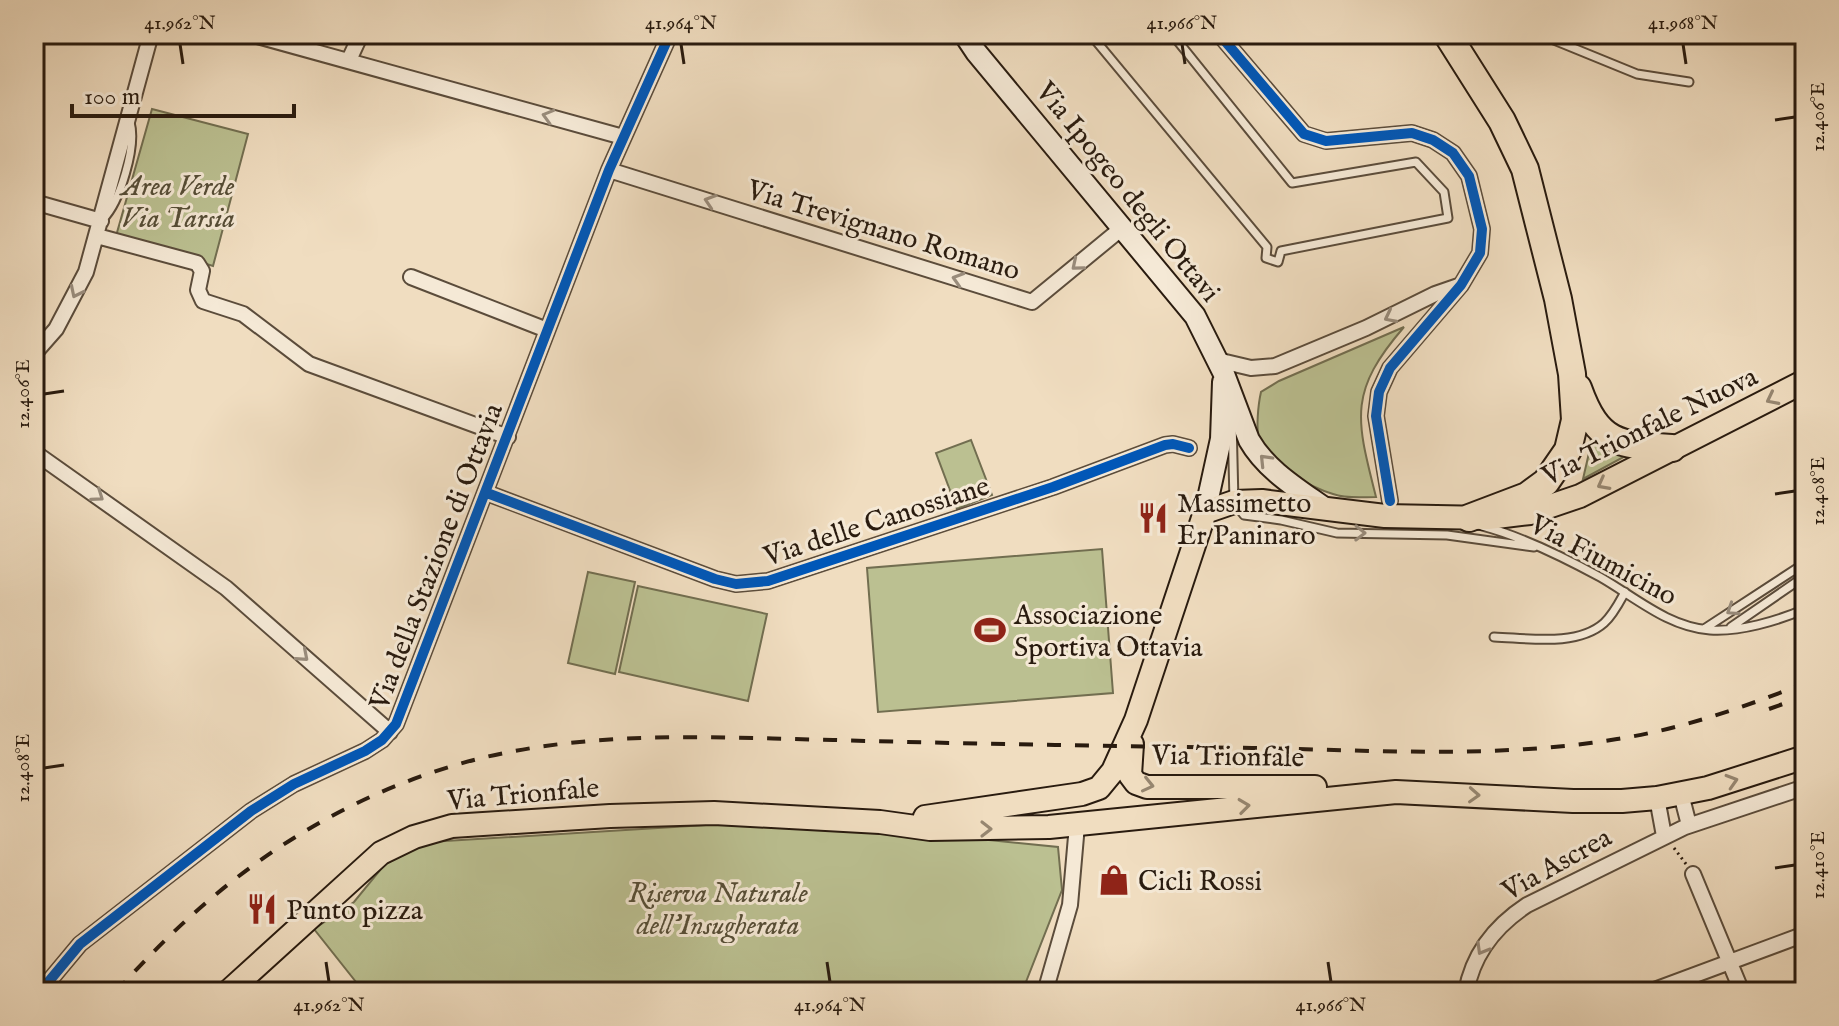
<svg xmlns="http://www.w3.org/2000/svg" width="1839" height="1026" font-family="'IM FELL English',serif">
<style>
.green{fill:#bbc091;stroke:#726e50;stroke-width:2}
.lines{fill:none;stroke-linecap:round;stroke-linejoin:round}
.lane-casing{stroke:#5b4c3b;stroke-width:11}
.street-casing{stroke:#5b4c3b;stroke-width:18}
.secondary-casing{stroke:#291b0f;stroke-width:24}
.primary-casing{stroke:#291b0f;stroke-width:26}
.highway-casing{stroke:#291b0f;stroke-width:30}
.path{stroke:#291b0f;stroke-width:3;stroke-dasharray:2 4;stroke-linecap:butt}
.lane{stroke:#f5e9d6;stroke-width:7}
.street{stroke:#f5e9d6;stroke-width:14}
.secondary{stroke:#f5e9d6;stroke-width:20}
.primary{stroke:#f0ddc0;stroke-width:22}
.highway{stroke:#f0ddc0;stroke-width:26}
.rail{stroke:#291b0f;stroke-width:4;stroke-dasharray:14 14;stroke-linecap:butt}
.cycleway-casing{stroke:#f5e9d6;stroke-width:15}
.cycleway{stroke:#0057b8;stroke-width:10}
.oneway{stroke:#998c7c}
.oneway2{stroke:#968670}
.ticks{fill:none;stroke:#291b0f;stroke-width:3}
.labels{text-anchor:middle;stroke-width:6;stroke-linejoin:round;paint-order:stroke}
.park-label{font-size:28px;font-style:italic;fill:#554d36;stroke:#f5e9d6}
.street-label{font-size:28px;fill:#291b0f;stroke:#f5e9d6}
.poi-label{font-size:28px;fill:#291b0f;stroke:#f5e9d6;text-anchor:start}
.neatline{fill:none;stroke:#291b0f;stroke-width:3}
.ticks-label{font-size:20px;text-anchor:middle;fill:#291b0f}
</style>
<rect width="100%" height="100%" fill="#f0ddc0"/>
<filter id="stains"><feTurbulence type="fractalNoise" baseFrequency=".0025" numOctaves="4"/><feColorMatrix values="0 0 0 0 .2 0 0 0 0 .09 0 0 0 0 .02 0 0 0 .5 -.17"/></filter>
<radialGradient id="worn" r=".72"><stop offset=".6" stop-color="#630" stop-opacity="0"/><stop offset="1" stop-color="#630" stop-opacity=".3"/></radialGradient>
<!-- green -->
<path class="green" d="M152,109L248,134L213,266L116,236Z
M1404,327C1348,392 1356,418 1376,497C1362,497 1347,499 1333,494C1313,488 1264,463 1259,442C1256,428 1258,405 1261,392L1279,381Z
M1590,432L1631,453L1583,479L1591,444Z
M971,440L992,495L957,509L936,453Z
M1102,549L1113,693L878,712L867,568Z
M588,572L635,582L615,674L568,663Z
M638,586L767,614L748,701L619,672Z
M739,823L950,836L1058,847L1062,890L1022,992H364L314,929L354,902L385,864L429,842Z"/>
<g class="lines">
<defs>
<path id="lane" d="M1539,34L1637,74L1689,82
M1096,41L1267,247L1266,258L1278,262L1281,251L1448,218L1444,192L1416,162L1292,183L1172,34
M103,219C120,202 137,146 130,122
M1232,419L1234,502L1244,515L1281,520L1337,533L1447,535L1534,547
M1482,526C1521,536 1565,558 1600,577C1635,597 1668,627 1710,630C1740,632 1777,621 1805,609
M1731,627L1805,576
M1704,629L1805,563
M1494,637C1527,638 1577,647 1604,623C1613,615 1619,603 1625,592
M276,992L280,989"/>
<path id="street" d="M250,34L623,137
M1219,34L1304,134L1326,141L1412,133L1433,140L1453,153L1469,176L1482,229L1480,253L1461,285L1390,368L1379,392L1376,416L1390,501
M349,60L361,34
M609,170L1032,302L1122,228
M34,202L101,221
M97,236L197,263L202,271L198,290L203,301L243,314L309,364L508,437
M411,277L547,330
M34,354L56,329L86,272L151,34
M1217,360L1251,368L1275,366L1366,328L1435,294L1461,285
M34,452L226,588L390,732
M487,493L715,579L736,584L768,581L1053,487L1165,445L1173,444L1189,448
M1681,794L1689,825
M1657,798L1664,836
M1693,874L1742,992
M40,992L80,944L251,811L294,784L365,751L382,740L396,724L609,170L670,34
M1045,992L1070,905L1077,825
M1466,992C1473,953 1495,926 1527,905L1685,827L1805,787
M1649,992L1805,934"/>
<path id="secondary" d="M964,34L976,52L1195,316L1224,374L1249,440C1266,470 1298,489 1326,509
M1205,512L1221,439L1223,382"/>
<path id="primary" d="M1132,744L1130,775L1136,783L1147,787H1315
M925,817L1082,794L1099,788L1113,771L1136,720L1205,512L1234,502L1262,501L1385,516L1488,518L1530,513L1580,496L1805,381
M228,992L381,853L414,837L452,826L610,816L714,813L880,822L930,829L1049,827L1396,792L1573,801H1622L1657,798L1708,788L1805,757"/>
<path id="highway" d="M1447,34L1502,121L1525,169L1558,299L1572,374L1575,420L1568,450L1546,482L1527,496L1469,518
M1578,388C1598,444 1618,445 1672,448"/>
</defs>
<!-- lane casing -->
<use href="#lane" class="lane-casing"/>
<!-- street casing -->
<use href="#street" class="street-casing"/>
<!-- secondary casing -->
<use href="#secondary" class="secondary-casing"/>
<!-- primary casing -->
<use href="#primary" class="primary-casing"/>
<!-- highway casing -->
<use href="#highway" class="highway-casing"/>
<!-- path -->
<path class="path" d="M1674,848L1686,864"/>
<!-- lane -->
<use href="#lane" class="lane"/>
<!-- street -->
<use href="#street" class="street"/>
<!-- secondary -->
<use href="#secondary" class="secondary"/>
<!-- primary -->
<use href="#primary" class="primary"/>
<!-- highway -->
<use href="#highway" class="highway"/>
<!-- rail -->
<path class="rail" d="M1769,709L1805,696
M116,992C210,886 315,808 452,766C576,729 705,737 833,740C973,744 1112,746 1252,748C1373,750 1497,759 1617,739C1682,729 1745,707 1805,683"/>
<defs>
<path id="cycleway" d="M1219,34L1304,134L1326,141L1412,133L1433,140L1453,153L1469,176L1482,229L1480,253L1461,285L1390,368L1379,392L1376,416L1390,501
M487,493L715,579L736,584L768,581L1053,487L1165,445L1173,444L1189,448
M40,992L80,944L251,811L294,784L365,751L382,740L396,724L609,170L670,34"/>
</defs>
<!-- cycleway casing -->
<use href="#cycleway" class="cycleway-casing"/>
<!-- cycleway -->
<use href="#cycleway" class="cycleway"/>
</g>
<!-- one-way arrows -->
<defs><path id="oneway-chevron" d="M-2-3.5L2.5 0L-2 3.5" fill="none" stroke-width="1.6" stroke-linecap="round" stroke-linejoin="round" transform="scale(2)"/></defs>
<g class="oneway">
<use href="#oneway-chevron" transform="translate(548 116) rotate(-164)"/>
<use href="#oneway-chevron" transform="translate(710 201) rotate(-162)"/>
<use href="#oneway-chevron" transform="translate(1077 265) rotate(140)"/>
<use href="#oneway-chevron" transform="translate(958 279) rotate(-163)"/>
<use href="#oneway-chevron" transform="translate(76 292) rotate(116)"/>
<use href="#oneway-chevron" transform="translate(1390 317) rotate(153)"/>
<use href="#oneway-chevron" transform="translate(1265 460) rotate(-134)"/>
<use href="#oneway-chevron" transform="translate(98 496) rotate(35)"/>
<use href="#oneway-chevron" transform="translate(1360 533) rotate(1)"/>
<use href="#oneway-chevron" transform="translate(1732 610) rotate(147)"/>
<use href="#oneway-chevron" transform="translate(303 656) rotate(41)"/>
<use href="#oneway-chevron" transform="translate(1482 949) rotate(120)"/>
</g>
<g class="oneway2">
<use href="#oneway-chevron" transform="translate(1772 399) rotate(153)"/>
<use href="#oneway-chevron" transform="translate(1603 484) rotate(152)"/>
<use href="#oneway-chevron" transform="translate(1732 781) rotate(-17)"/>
<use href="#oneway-chevron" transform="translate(1148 785) rotate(13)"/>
<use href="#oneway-chevron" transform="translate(1474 795) rotate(3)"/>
<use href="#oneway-chevron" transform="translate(1244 806) rotate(-7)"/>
<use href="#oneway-chevron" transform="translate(986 829)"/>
</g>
<!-- ticks -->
<path class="ticks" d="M180,44L183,64M681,44L684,64M1182,44L1185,64M1683,44L1686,64M1775,120L1795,117M44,394L64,391M1775,494L1795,491M44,768L64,765M1775,868L1795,865M326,962L329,982M827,962L830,982M1328,962L1331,982"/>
<!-- icons -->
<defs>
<symbol id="restaurant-bare" viewBox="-9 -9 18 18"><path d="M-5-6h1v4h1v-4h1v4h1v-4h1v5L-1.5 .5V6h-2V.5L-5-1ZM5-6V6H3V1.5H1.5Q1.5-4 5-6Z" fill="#8f2418" stroke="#f5e9d6" stroke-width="2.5" paint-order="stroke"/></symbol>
<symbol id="stadium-bare" viewBox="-9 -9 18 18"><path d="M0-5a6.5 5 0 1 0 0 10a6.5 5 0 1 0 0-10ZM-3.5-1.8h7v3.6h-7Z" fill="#8f2418" stroke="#f5e9d6" stroke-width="2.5" paint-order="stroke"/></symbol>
<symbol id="shop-bare" viewBox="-9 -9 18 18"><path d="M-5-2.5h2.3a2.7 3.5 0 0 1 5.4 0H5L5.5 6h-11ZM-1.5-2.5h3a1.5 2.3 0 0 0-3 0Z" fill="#8f2418" stroke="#f5e9d6" stroke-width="2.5" paint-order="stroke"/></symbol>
</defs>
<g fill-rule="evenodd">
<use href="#restaurant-bare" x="1131" y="496" width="44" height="44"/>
<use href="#stadium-bare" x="968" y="608" width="44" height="44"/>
<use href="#shop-bare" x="1092" y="858" width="44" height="44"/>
<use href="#restaurant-bare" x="240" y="887" width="44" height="44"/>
</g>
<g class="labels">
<!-- park labels -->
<g class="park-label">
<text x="178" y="195">Area Verde<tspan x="178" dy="32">Via Tarsia</tspan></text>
<text x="718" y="902">Riserva Naturale<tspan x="718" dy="32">dell'Insugherata</tspan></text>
</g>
<!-- street labels -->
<g class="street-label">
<text transform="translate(1129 191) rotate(51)" y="10">Via Ipogeo degli Ottavi</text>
<text transform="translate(884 229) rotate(17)" y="10">Via Trevignano Romano</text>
<text transform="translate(1649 425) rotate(-26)" y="10">Via Trionfale Nuova</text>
<text transform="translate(876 520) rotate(-18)" y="10">Via delle Canossiane</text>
<text transform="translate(435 556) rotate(-69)" y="10">Via della Stazione di Ottavia</text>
<text transform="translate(1604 559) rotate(28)" y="10">Via Fiumicino</text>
<text transform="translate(1228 755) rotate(1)" y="10">Via Trionfale</text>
<text transform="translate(523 793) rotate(-5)" y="10">Via Trionfale</text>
<text transform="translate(1556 863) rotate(-29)" y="10">Via Ascrea</text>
</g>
<!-- poi labels -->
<g class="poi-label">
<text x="1177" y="512">Massimetto<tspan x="1177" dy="32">Er Paninaro</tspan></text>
<text x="1014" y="624">Associazione<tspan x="1014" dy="32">Sportiva Ottavia</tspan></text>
<text x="1138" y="890">Cicli Rossi</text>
<text x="286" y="919">Punto pizza</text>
</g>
</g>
<!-- margin -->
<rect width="1839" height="1026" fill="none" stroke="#f0ddc0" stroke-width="88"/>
<!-- scale -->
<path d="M72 104v12h222v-12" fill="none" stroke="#291b0f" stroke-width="4"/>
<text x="84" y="104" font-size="24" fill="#291b0f" stroke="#f5e9d6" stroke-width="6" paint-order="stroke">100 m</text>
<rect x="44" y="44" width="1751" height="938" class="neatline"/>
<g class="ticks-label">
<text x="180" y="29">41.962°N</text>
<text x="681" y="29">41.964°N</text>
<text x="1182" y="29">41.966°N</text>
<text x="1683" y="29">41.968°N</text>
<text transform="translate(1817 117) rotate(-90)" y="7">12.406°E</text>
<text transform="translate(22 394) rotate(-90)" y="7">12.406°E</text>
<text transform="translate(1817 491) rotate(-90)" y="7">12.408°E</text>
<text transform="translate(22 768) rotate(-90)" y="7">12.408°E</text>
<text transform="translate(1817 865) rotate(-90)" y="7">12.410°E</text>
<text x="329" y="1011">41.962°N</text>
<text x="830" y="1011">41.964°N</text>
<text x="1331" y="1011">41.966°N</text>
</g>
<rect width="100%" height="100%" filter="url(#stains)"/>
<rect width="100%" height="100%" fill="url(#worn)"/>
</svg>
